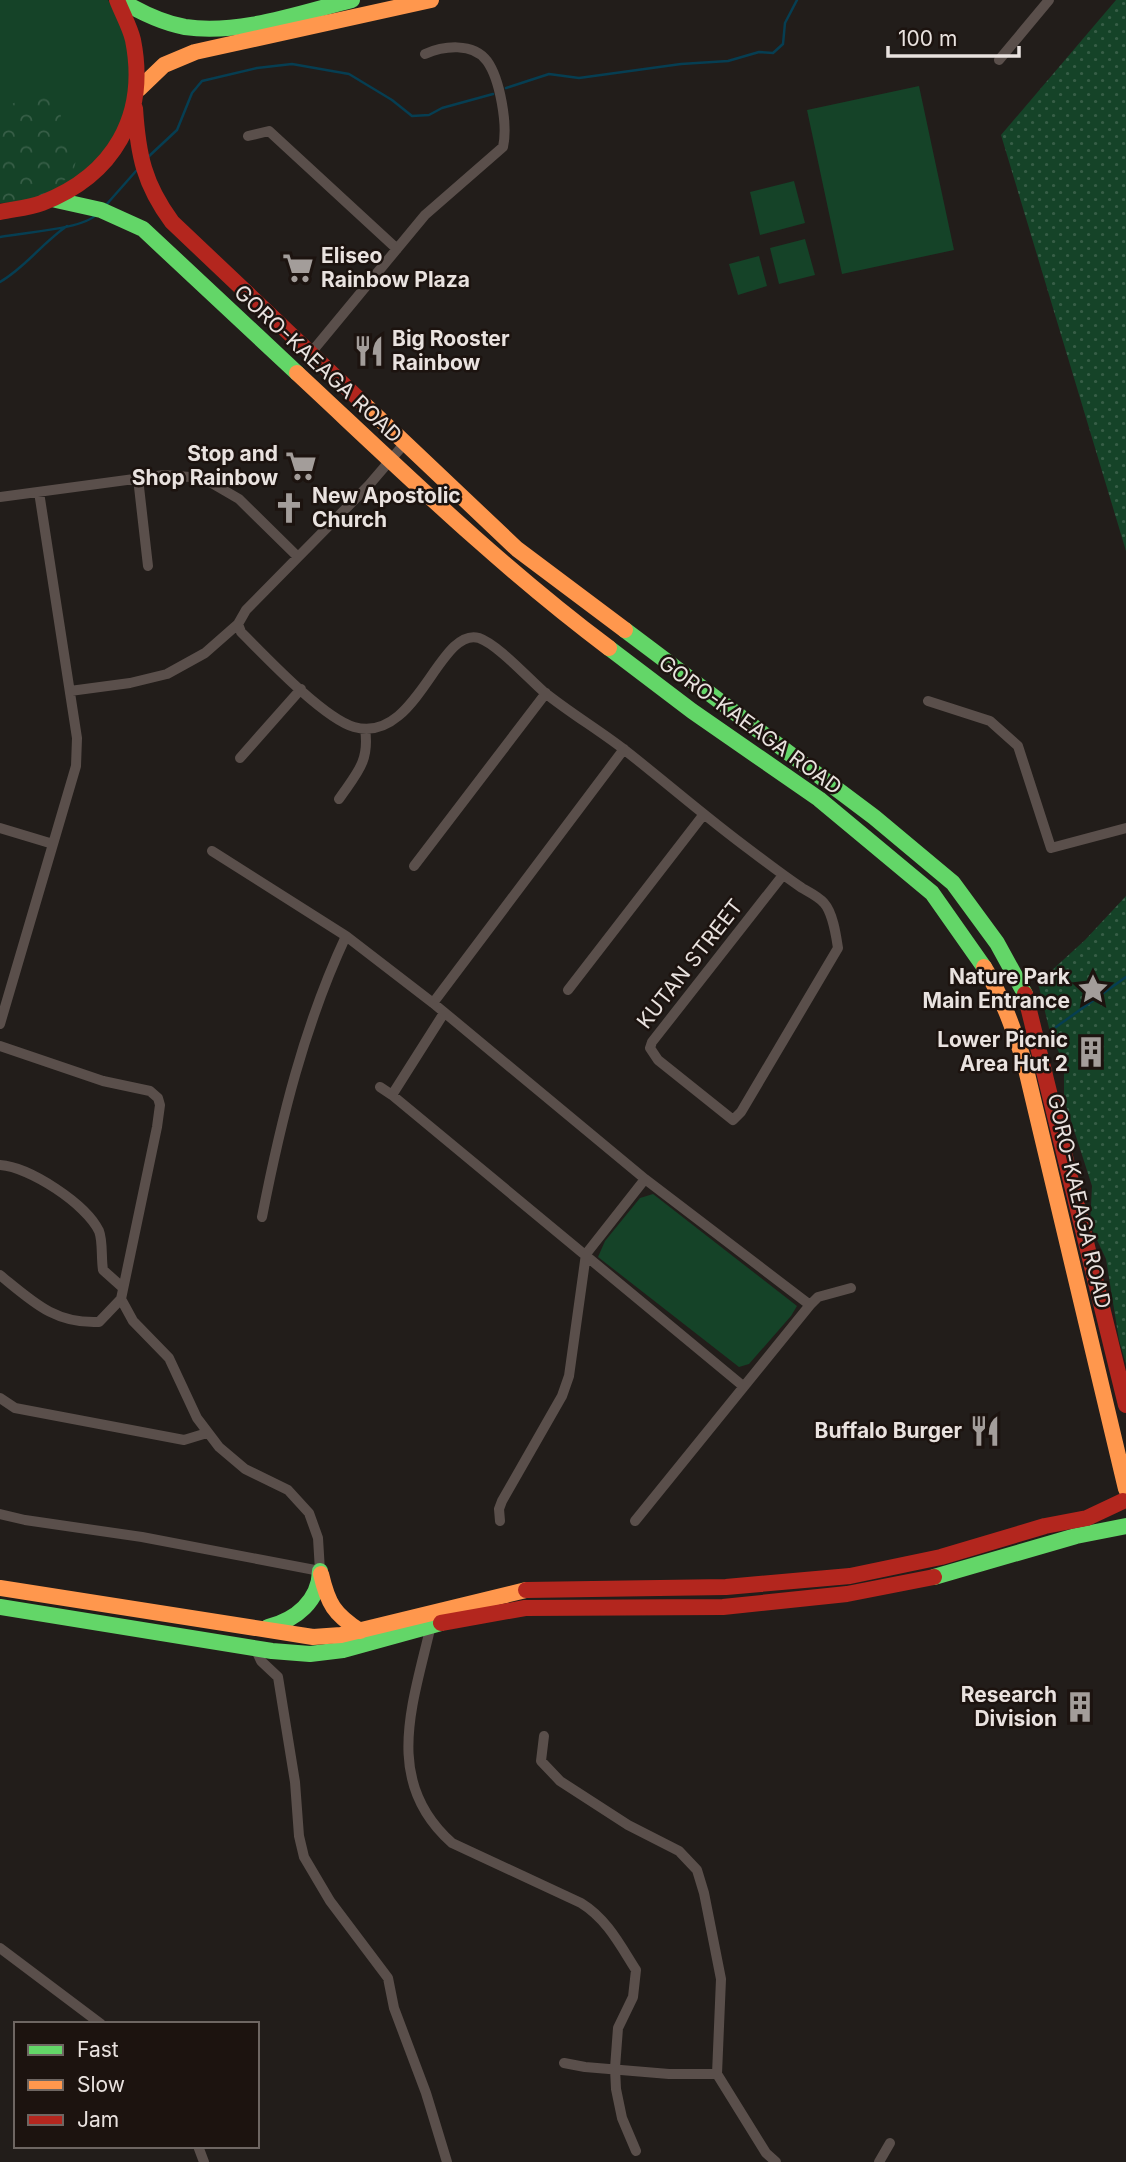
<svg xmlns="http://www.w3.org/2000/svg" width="1126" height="2162" font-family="Inter,sans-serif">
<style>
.grass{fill:#154328}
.forest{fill:url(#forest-crowns)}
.park{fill:url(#park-dots)}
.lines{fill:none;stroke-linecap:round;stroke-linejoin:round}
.stream{stroke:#063e52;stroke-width:2.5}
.street{stroke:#5a4f4b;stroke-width:10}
.fast{stroke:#63d668;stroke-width:16}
.slow{stroke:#ff974d;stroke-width:16}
.jam{stroke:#b3261e;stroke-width:16}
.labels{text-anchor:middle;stroke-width:5;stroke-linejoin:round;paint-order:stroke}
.poi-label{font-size:21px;font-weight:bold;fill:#e9e2df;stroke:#1c130f;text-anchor:end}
.street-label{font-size:21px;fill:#e9e2df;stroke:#1c130f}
</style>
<defs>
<pattern id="forest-crowns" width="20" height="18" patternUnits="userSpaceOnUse" patternTransform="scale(1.75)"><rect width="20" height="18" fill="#154328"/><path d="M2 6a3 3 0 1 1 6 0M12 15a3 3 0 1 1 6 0" fill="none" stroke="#375e47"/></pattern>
<pattern id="park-dots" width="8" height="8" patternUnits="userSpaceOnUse" patternTransform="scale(1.75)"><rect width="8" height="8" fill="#154328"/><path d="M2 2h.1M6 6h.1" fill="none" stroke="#375e47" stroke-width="1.8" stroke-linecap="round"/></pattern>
</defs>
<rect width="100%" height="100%" fill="#221d1a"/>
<!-- grass -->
<path class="grass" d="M0,0H108C114,12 124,26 127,38C148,124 87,201 0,202Z
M919,86L954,250L842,274L807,110Z
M794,181L805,223L760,235L750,192Z
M805,239L815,275L779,284L770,248Z
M759,256L767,286L738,295L729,264Z
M653,1194L797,1306L791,1316L749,1364L739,1367L598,1257L605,1241L640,1198Z"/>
<!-- forest -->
<path class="forest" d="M47,86L61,116L62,131L79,148L73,173L49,193L24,202L0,203V116L10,105Z"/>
<!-- park -->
<path class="park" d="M1116,0H1126V551L1001,135Z
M1126,896V1364L1119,1340L1106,1259L1090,1225L1092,1186L1064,1099V1065L1049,1028L1038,983L1085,940Z"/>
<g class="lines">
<!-- stream -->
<path class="stream" d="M506,88L549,74L579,78L681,64L728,61L759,52L773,53L783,44L785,23L797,0
M147,158L177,130L192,93L202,81L257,68L292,64L349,74L392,100L412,116L429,115L442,108L493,94
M106,205L136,171
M0,237C23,232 82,230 97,214
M0,282C26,267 42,243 67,226
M1056,1027L1126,977"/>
<!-- street -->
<path class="street" d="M999,60L1049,0
M248,136L269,131L397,249
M310,354L425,215L503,147C508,125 500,79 487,61C473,42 443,46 425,54
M138,478L148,566
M0,497L164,475L203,478L239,499L298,557
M238,624L241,632C265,656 323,718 354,727C417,745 439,626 479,638C497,644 528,678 544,692C570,713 599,730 626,751C668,784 708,819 750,850C767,863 784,876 802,888C809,892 819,897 824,903C833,913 836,935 838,948L741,1112L733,1120L658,1060L650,1048L652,1042L783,875
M70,691L130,683L167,674L205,653L238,624L246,610L369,485L405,443
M928,701L990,721L1018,746L1051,848L1126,828
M240,758L301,689
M339,799C356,774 370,762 365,729
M0,828L53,844
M212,851L346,936L433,1003L645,1179L810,1305
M414,866L546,693
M568,990L704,814
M433,1003L624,749
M0,1024L76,766L77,738L39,492
M0,1046L103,1081L150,1091L158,1098L160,1105L157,1127L121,1299L133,1321L169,1358L197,1418L219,1447L245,1469L288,1490L309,1513L318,1538L320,1571L142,1537L25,1520L0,1514
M380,1087L392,1095L743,1386
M392,1095L444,1013
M0,1165C30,1167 86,1204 99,1231C103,1241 101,1258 103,1270L122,1287
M262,1217C281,1120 304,1026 346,936
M0,1275C33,1302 55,1324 99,1322L121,1299
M0,1398L15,1408L184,1440L207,1433
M500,1521L499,1509L502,1501L562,1396L569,1376L586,1254L645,1179
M635,1521L810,1305L818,1297L851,1288
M431,1625C413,1704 382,1781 452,1843L581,1903C607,1919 620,1945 636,1970L633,1997L618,2028L615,2068L616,2089L622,2118L636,2151
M255,1648L261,1661L278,1677L295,1782L299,1836L304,1857L330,1901L388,1978L394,2008L426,2093L447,2162
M544,1736L541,1761L560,1781L628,1825L679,1851L697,1870L704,1893L721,1979L717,2074L766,2153L776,2162
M0,1948L101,2024
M564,2063L585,2067L669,2074H717
M198,2146L204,2162
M879,2162L890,2143"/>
<!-- fast -->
<path class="fast" d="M120,0C140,12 162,23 185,27C240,35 300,13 352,0
M56,200L101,210L143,229L297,373
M625,630L874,817L953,883L997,943L1025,994
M609,648L692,711L819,799L932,893L984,967
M934,1577L1076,1536L1126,1526
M0,1607L272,1651L310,1654L343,1650L441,1623
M268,1627C296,1620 319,1601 320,1571"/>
<!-- slow -->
<path class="slow" d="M139,89L164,65L195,52L431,0
M297,373C399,468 497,564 609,648
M364,404L517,549L625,630
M984,967C1002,996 1013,1028 1024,1061L1126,1489
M321,1574C328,1604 334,1614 360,1631
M0,1588L313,1637L341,1635L526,1590"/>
<!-- jam -->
<path class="jam" d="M135,108C138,155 144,184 172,222L364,404
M0,212C14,209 29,208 42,203C114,175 148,116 133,40C130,27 122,13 117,0
M1025,994L1126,1405
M526,1590L726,1587L850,1576L941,1557L1045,1526L1087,1518L1123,1501
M441,1623L525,1608L723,1607L847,1594L934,1577"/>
</g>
<!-- icons -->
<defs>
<symbol id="supermarket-bare" viewBox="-9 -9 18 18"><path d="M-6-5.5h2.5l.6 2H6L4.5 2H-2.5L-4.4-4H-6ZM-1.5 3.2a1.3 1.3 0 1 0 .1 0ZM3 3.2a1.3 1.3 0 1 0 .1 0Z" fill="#a39d9a" stroke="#1c130f" stroke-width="2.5" paint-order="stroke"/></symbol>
<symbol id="restaurant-bare" viewBox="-9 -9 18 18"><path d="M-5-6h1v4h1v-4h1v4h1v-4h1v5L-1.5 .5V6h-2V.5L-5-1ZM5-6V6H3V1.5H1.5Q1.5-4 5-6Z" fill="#a39d9a" stroke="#1c130f" stroke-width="2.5" paint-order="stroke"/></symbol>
<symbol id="church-bare" viewBox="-9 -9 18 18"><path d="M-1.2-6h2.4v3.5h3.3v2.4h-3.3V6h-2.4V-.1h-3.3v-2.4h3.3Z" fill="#a39d9a" stroke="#1c130f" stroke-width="2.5" paint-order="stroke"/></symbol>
<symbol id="sight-bare" viewBox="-9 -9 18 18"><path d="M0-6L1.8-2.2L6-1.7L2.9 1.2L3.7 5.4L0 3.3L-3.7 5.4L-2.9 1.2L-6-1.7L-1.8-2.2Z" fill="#a39d9a" stroke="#1c130f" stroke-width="2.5" paint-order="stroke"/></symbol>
<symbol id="building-bare" viewBox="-9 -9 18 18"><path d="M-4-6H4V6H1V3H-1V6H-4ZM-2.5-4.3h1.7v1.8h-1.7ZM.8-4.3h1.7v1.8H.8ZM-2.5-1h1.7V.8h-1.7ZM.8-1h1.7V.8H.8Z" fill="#a39d9a" stroke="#1c130f" stroke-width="2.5" paint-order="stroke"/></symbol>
</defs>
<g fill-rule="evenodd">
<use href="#supermarket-bare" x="276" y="246" width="44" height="44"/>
<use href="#restaurant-bare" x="347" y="329" width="44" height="44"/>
<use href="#supermarket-bare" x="279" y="444" width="44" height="44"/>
<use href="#church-bare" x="267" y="486" width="44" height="44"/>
<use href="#sight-bare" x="1071" y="967" width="44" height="44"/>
<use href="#building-bare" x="1069" y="1030" width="44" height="44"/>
<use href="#restaurant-bare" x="963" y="1409" width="44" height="44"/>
<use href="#building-bare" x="1058" y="1685" width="44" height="44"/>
</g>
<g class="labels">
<!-- poi labels -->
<g class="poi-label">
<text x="321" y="263" text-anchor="start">Eliseo<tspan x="321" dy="24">Rainbow Plaza</tspan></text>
<text x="392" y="346" text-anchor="start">Big Rooster<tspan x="392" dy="24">Rainbow</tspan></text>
<text x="278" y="461">Stop and<tspan x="278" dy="24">Shop Rainbow</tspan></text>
<text x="312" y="503" text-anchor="start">New Apostolic<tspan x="312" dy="24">Church</tspan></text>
<text x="1070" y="984">Nature Park<tspan x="1070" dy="24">Main Entrance</tspan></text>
<text x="1068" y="1047">Lower Picnic<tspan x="1068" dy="24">Area Hut 2</tspan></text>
<text x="962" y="1438">Buffalo Burger</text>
<text x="1057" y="1702">Research<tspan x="1057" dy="24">Division</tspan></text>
</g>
<!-- street labels -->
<g class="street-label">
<text transform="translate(318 364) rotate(43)" y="7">GORO-KAEAGA ROAD</text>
<text transform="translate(750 725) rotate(36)" y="7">GORO-KAEAGA ROAD</text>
<text transform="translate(690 964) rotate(-52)" y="7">KUTAN STREET</text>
<text transform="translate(1079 1201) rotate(77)" y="7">GORO-KAEAGA ROAD</text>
</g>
</g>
<!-- legend -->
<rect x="14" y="2022" width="245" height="126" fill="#1c130f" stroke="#6e6662" stroke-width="2"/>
<rect x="28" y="2045" width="35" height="10" fill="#63d668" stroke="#6e6662" stroke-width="2"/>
<text x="77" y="2057" font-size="21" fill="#e9e2df">Fast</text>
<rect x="28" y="2080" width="35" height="10" fill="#ff974d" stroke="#6e6662" stroke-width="2"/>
<text x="77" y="2092" font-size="21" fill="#e9e2df">Slow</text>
<rect x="28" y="2115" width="35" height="10" fill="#b3261e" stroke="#6e6662" stroke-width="2"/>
<text x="77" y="2127" font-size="21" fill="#e9e2df">Jam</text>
<!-- scale -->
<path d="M888 46v10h131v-10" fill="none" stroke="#e9e2df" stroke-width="3.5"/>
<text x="898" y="46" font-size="21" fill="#e9e2df" stroke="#1c130f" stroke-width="5" paint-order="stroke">100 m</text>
</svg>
